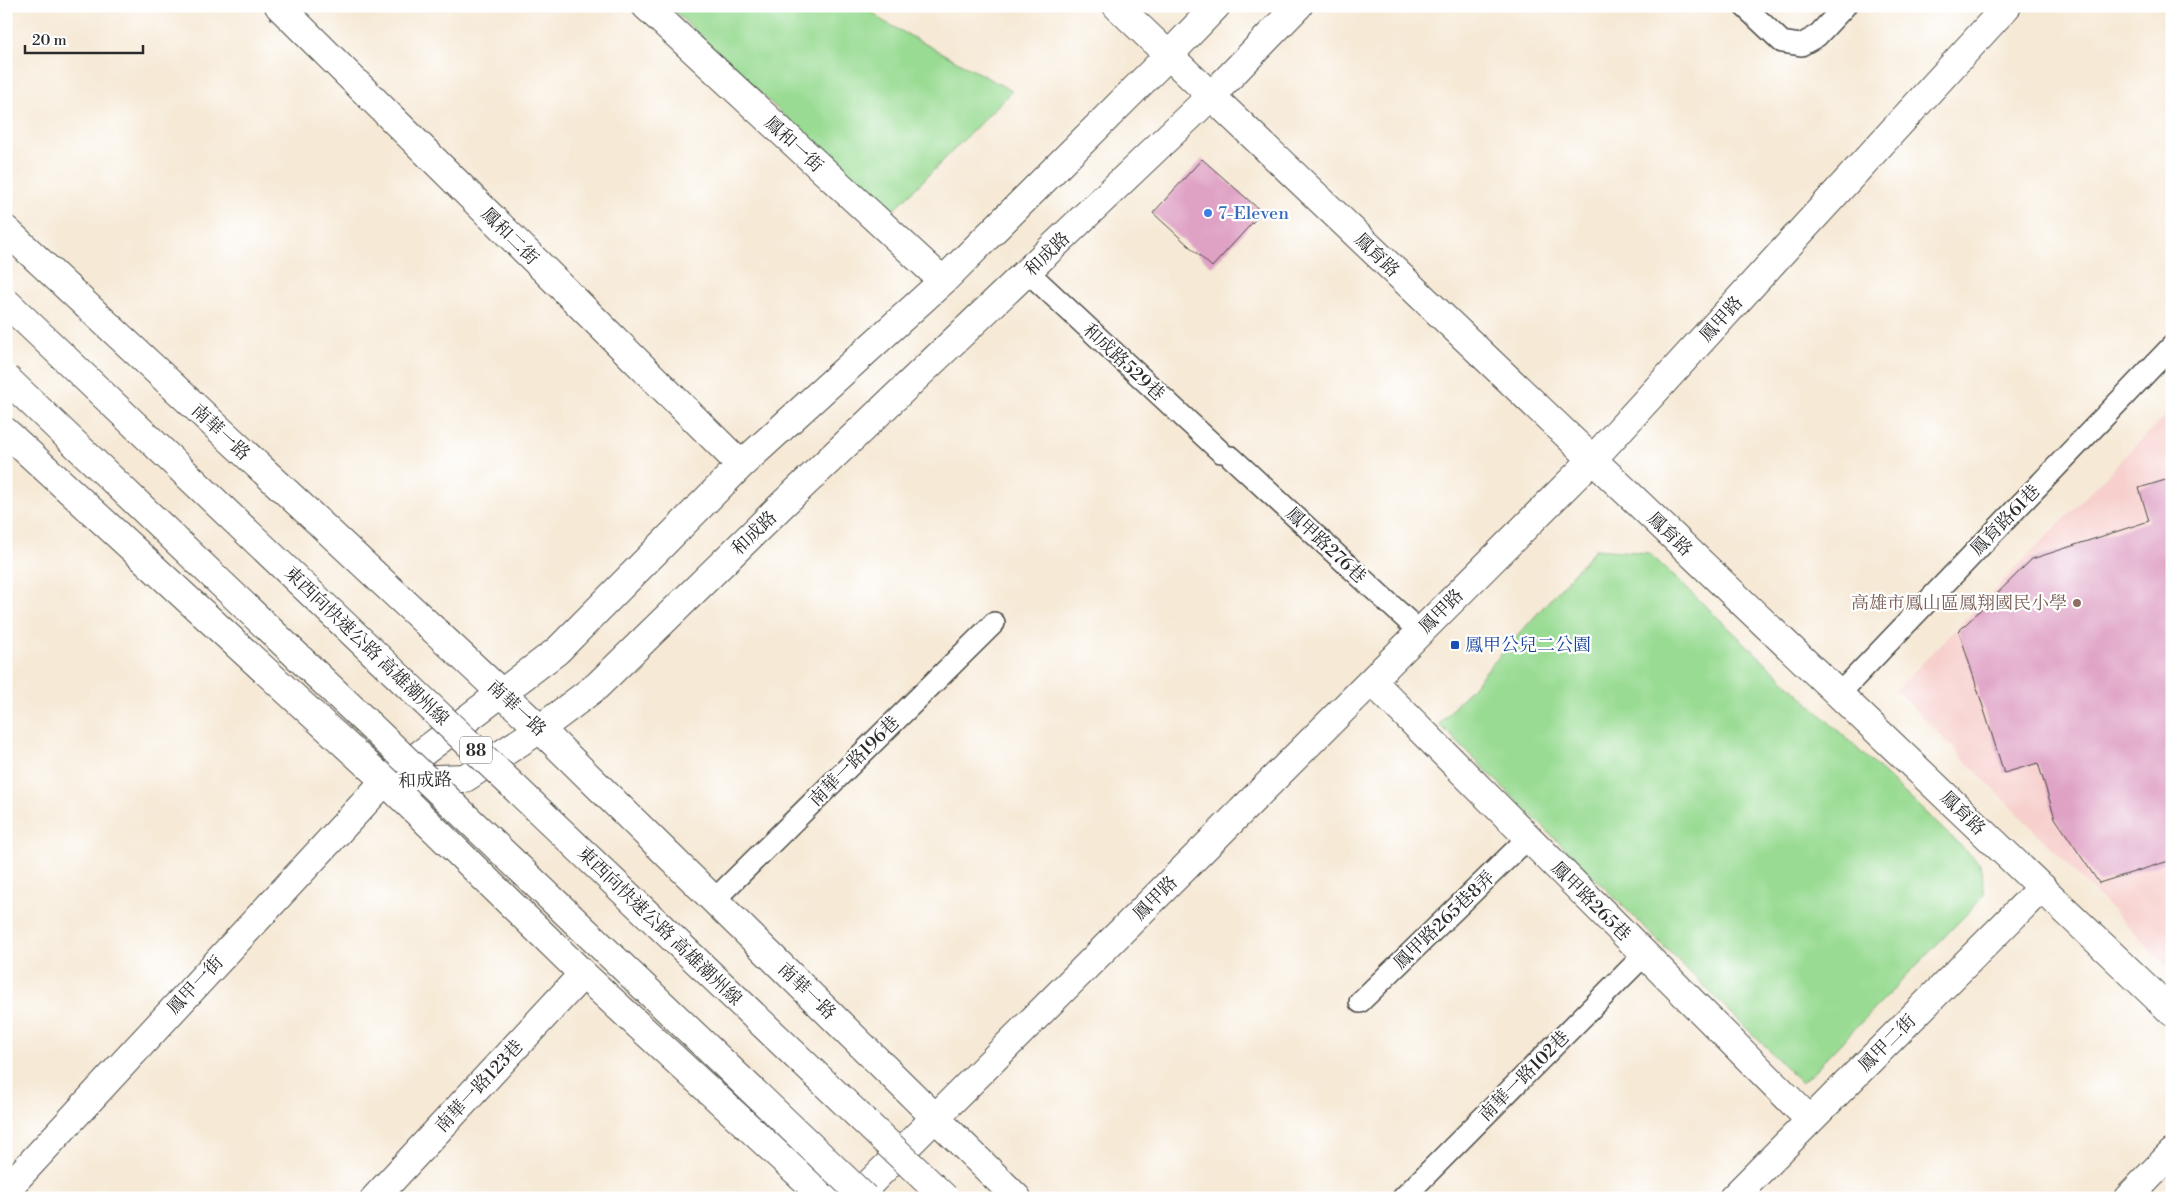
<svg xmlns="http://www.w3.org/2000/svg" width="2178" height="1204" font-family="'Libre Bodoni','Noto Serif TC',serif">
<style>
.built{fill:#f7d0ce}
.green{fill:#99db93;stroke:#62835f}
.building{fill:#dfa2c5}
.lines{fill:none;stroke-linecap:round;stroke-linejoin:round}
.service-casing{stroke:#494844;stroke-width:24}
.minor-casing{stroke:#494844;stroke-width:30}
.secondary-casing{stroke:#494844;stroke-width:30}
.service{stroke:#fff;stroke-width:21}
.minor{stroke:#fff;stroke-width:28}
.secondary{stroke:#fff;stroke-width:28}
.trunk-bridge-casing{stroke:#494844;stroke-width:30;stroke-linecap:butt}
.trunk-bridge{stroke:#fff;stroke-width:28}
.shop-dot{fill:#3f7fe0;stroke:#fff;stroke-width:2}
.education-dot{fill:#8d6e63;stroke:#fff;stroke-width:2}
.transit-dot{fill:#1a4fb4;stroke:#fff;stroke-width:2}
.labels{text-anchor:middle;stroke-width:4.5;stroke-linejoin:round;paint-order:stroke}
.shield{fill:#fff;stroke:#6b6b6b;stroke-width:1}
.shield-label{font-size:16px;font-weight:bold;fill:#2b2b2b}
.street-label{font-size:18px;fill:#2b2b2b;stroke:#fff}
.shop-label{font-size:18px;fill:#366cbe;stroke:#fff;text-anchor:start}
.education-label{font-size:18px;fill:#785e54;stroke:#fff;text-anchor:end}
.transit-label{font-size:18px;fill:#164399;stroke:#fff;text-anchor:start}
</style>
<rect width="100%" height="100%" fill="#fff"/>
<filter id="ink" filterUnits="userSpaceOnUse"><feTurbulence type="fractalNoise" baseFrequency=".02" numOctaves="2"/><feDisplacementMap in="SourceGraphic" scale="10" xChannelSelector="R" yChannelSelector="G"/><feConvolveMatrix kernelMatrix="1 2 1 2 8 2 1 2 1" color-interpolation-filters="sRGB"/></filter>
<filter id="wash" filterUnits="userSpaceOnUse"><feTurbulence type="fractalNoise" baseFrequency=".0096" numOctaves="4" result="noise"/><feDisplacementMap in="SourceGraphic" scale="20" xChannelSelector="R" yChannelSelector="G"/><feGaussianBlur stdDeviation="1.12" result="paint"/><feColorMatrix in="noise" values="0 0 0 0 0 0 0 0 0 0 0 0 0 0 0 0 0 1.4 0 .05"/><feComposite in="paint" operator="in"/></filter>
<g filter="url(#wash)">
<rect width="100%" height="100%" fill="#f6e9d5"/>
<!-- built -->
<path class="built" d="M2172,409V971L1896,690Z"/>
<!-- green -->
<path class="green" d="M669,6H867L881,20L1012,91L889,215Z
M1595,549L1649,553L1980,864L1985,895L1802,1083L1439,724Z"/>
<g id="blocks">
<!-- building -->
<path class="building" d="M1202,159L1262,212L1212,267L1153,213Z
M2172,478V860L2099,883L2055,818L2038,763L2004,773L1959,631L2032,559L2149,521L2139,488Z"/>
</g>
</g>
<g filter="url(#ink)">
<use href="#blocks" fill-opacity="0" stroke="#494844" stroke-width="1"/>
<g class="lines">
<defs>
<path id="service" d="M1744,6L1782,42L1801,45L1817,36L1845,6
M1028,272L1221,452
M1231,457L1420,632
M1838,695L2172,346
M714,900L994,623
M1360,1002L1528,838
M1403,1198L1645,954"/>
<path id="minor" d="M279,6L741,465
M646,6L943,281
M1117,6L2172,1012
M1372,681L1810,1120
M409,780L465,778L540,729L597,686L781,506L1211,96L1298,6
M6,1190L385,781L557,651L741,465L943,281L1169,55L1216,6
M375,1198L583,974
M855,1198L1592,460L2007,6
M1733,1198L2042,887
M2128,1198L2172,1153"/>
<path id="secondary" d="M6,230L540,729L1017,1198
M6,432L385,781L583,974L825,1198"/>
</defs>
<!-- service casing -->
<use href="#service" class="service-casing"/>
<!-- minor casing -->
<use href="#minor" class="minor-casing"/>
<!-- secondary casing -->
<use href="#secondary" class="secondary-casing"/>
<!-- service -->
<use href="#service" class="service"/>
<!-- minor -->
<use href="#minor" class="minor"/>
<!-- secondary -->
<use href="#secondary" class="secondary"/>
<defs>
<path id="trunk-bridge" d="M6,302L945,1198
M6,378L865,1198"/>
</defs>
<!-- trunk-bridge casing -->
<use href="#trunk-bridge" class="trunk-bridge-casing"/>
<!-- trunk-bridge -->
<use href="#trunk-bridge" class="trunk-bridge"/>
</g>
</g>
<!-- markers -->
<circle class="shop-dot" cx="1208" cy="213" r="5"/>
<circle class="education-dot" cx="2077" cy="603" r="5"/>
<rect class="transit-dot" x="1450" y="640" width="10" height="10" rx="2.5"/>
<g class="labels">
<!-- shield labels -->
<rect class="shield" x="460" y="736.5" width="32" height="27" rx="4"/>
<g class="shield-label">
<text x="476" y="756">88</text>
</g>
<!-- street labels -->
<g class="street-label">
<text transform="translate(794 144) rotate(43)" y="6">鳳和一街</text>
<text transform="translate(510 236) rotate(45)" y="6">鳳和二街</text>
<text transform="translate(1047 254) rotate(-44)" y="6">和成路</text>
<text transform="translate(1377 255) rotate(44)" y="6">鳳育路</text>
<text transform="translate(1721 319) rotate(-48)" y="6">鳳甲路</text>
<text transform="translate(1124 362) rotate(43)" y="6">和成路529巷</text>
<text transform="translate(221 432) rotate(43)" y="6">南華一路</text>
<text transform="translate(2005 520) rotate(-46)" y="6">鳳育路61巷</text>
<text transform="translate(754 533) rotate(-44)" y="6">和成路</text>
<text transform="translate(1670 534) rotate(44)" y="6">鳳育路</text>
<text transform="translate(1326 545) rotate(43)" y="6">鳳甲路276巷</text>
<text transform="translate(1441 611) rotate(-45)" y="6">鳳甲路</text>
<text transform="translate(367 646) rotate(44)" y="6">東西向快速公路 高雄潮州線</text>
<text transform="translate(517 708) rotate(43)" y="6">南華一路</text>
<text transform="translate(854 761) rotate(-45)" y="6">南華一路196巷</text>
<text transform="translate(425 780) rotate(-2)" y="6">和成路</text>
<text transform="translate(1963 813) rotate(44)" y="6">鳳育路</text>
<text transform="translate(1155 898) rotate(-45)" y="6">鳳甲路</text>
<text transform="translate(1591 901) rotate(45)" y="6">鳳甲路265巷</text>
<text transform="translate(1444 920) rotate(-44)" y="6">鳳甲路265巷8弄</text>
<text transform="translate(660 926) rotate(44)" y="6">東西向快速公路 高雄潮州線</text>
<text transform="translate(195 985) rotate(-47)" y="6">鳳甲一街</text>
<text transform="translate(807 991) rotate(44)" y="6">南華一路</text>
<text transform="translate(1887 1043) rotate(-45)" y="6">鳳甲二街</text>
<text transform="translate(1524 1076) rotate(-45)" y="6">南華一路102巷</text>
<text transform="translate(479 1086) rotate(-47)" y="6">南華一路123巷</text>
</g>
<!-- shop labels -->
<g class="shop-label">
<text x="1218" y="219">7-Eleven</text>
</g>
<!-- education labels -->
<g class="education-label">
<text x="2067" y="609">高雄市鳳山區鳳翔國民小學</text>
</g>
<!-- transit labels -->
<g class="transit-label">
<text x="1465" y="651">鳳甲公兒二公園</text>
</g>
</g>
<!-- margin -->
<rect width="2178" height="1204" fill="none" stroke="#fff" stroke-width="25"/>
<!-- scale -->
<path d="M25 45v8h118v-8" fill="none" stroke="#2b2b2b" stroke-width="2.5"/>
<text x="32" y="45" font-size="15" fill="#2b2b2b" stroke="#ffffff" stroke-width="4" paint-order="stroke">20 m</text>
</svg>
